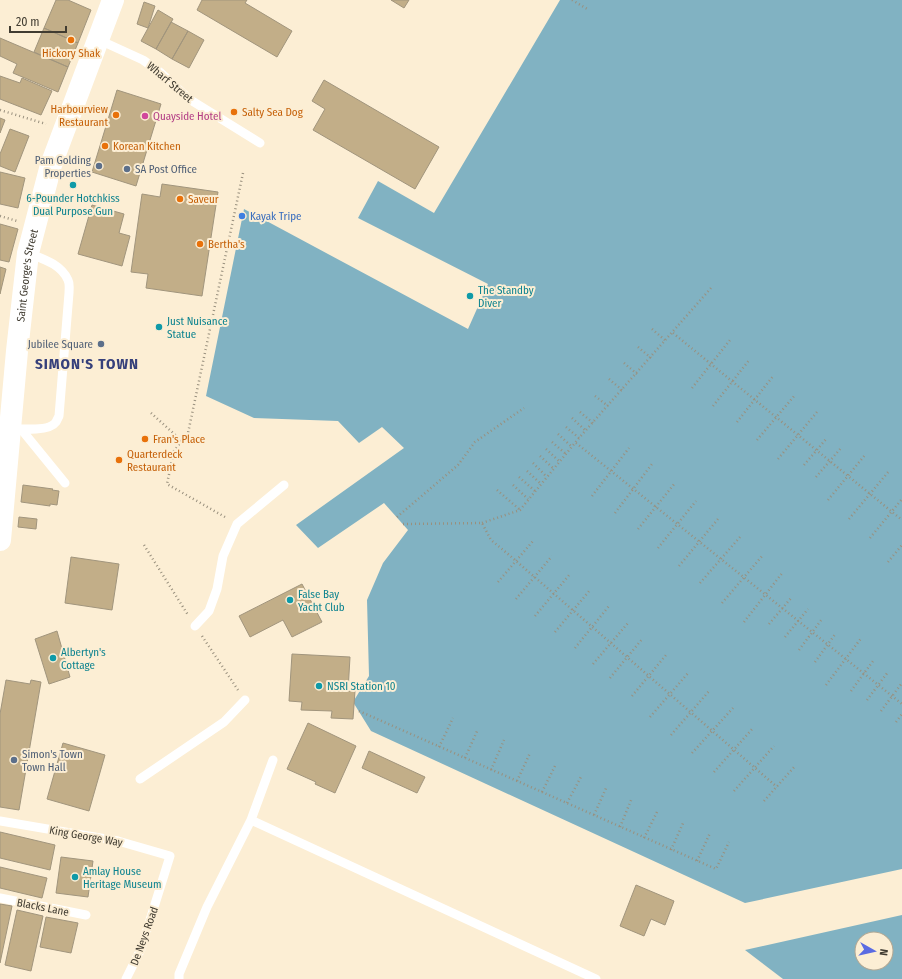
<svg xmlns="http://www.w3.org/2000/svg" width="902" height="979" font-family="'Fira Sans Condensed',sans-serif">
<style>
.water{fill:#81b2c2;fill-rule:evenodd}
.building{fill:#c2ae88;stroke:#a1957d}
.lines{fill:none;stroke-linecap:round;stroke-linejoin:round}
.path{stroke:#99907e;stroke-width:2.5;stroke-dasharray:1 3;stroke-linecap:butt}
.service{stroke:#fff;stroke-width:9}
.secondary{stroke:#fff;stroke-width:22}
.food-dot{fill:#e8710a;stroke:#fceed4;stroke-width:1.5}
.hotel-dot{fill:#d1479c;stroke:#fceed4;stroke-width:1.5}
.service-dot{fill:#5c6f8a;stroke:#fceed4;stroke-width:1.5}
.culture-dot{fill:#0f9aa8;stroke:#fceed4;stroke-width:1.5}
.shop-dot{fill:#3f7fe0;stroke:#fceed4;stroke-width:1.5}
.labels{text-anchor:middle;stroke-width:4;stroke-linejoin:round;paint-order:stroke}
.food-label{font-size:11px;fill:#c56008;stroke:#fceed4;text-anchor:start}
.street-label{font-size:11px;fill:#413c31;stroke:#fceed4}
.hotel-label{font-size:11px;fill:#b23c85;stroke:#fceed4;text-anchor:start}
.service-label{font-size:11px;fill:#4e5e75;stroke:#fceed4;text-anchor:end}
.culture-label{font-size:11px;fill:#0d838f;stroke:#fceed4;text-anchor:start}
.shop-label{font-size:11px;fill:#366cbe;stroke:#fceed4;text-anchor:start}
.district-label{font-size:15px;font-weight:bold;letter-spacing:1px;fill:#36407b;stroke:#fceed4}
</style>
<rect width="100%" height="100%" fill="#fceed4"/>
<!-- water -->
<path class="water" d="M560,0H902V869L745,903L371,731L353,702L369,676L367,600L383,563L408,530L384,503L318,548L296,525L404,448L382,427L359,443L338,421L254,418L206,396L244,209L468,329L488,284L358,218L378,181L434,213Z
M902,915V979H783L745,950ZM862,939H886V963H862Z"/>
<!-- building -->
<path class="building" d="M56,0H68L91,10L78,43L44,28Z
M202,0H247L245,3L292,31L277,57L197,10Z
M391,0H409L404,8Z
M144,2L155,6L148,28L137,24Z
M158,10L173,19L156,49L141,41Z
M171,22L188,31L172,59L156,49Z
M44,28L78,43L68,67L34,52Z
M188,31L204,40L189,68L172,59Z
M0,38L68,67L58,92L13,73L17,64L0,56Z
M0,76L20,83L22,78L52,91L41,115L0,99Z
M324,80L439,147L415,189L313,130L325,109L312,101Z
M117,90L161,104L136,186L92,172Z
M0,118L5,120L0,133Z
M10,129L29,136L15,172L0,166V154Z
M0,172L25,178L18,208L0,204Z
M162,184L218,192L202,296L146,288L148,274L131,272L142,194L160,197Z
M92,205L124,214L119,233L130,236L122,266L78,254Z
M0,224L18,229L9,262L0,260Z
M0,267L6,269L0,294Z
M23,485L53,489L52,490L59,491L57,505L50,504V506L21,502Z
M19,517L37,519L36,529L18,527Z
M71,557L119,564L112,610L65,603Z
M302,584L322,622L292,637L283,620L250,637L239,616Z
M57,631L70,677L49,684L35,639Z
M292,654L350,657L348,691H355L353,719L331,718L332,711L301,710L302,702L289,701Z
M6,680L30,684L31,680L41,682L19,810L0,807V714Z
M308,723L356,746L335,793L315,784L316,782L287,769Z
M63,743L105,755L89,811L47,799Z
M369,751L425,777L417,793L362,768Z
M0,832L55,845L50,870L0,858Z
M61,857L93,861L88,897L56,893Z
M0,867L47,878L42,898L0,888Z
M636,885L674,901L665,925L651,919L644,936L620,926Z
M0,904L12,906L0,963Z
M17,910L43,916L31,971L5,965Z
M46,917L78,923L71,953L40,947Z"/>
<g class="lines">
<!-- path -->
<path class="path" d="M572,0L589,10
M0,110L46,124
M0,216L17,221
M652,329L666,341
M673,333L902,520
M638,347L651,358
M624,363L637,374
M609,379L622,390
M692,388L730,340
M595,396L608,406
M713,406L750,359
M580,412L593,423
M151,413L182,441
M572,418L586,431
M737,422L774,375
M566,427L579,438
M558,434L572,447
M757,440L795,395
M552,442L566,454
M576,443L902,704
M546,449L560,462
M540,456L554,469
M778,459L817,412
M533,463L547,477
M804,465L827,438
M527,471L541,484
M519,477L535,491
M816,477L841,448
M513,485L528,499
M497,490L519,509
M592,496L629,448
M828,500L865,455
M615,513L652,464
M225,517L167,484L174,451L188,433L243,173
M397,517L458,465L475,442L524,408
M849,519L889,471
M482,523L520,510L579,438L711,288
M403,524L482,523L491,540L508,554L777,787
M638,529L675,483
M870,538L902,499
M144,545L188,615
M658,548L696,501
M888,562L902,545
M679,566L718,519
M498,582L533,541
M700,583L740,537
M516,599L552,556
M722,603L763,555
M535,616L570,574
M744,622L783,572
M769,624L792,597
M555,632L590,590
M202,636L238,690
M785,637L808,609
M575,648L609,606
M799,650L822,619
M815,662L836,633
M593,664L628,623
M610,678L643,638
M826,685L862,637
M851,691L873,661
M632,696L666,655
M867,700L888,672
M359,711L716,869L729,842
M881,711L902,683
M650,717L689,672
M896,722L902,714
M671,735L710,690
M439,747L453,718
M692,753L733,708
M465,758L478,729
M491,770L504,740
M714,772L753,728
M517,781L530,753
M734,791L774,746
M542,792L556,764
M764,801L795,766
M567,803L582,775
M594,815L607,786
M620,827L632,798
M644,838L658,810
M671,850L684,821
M697,861L710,833"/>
<!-- service -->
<path class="service" d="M97,39L143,60L161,73L189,99L260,143
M11,428C22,429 49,432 56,422C57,420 58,418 59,416L69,293C69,289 70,284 68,280C61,264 43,259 28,253
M21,429L65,483
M195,626L209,611L217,589L223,556L237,524L284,485
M140,779L224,722L245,700
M251,820L273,760
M0,821L118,841L170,856L141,949L126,979
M0,898L86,915
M179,979V974L207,907L251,820L596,979"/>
<!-- secondary -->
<path class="secondary" id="s1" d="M0,540L17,351L28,253L51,165L113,0"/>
</g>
<!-- markers -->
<g class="food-dot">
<circle cx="71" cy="40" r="4"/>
<circle cx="234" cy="112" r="4"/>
<circle cx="116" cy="115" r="4"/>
<circle cx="105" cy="146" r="4"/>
<circle cx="180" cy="199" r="4"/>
<circle cx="200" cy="244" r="4"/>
<circle cx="145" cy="439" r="4"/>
<circle cx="119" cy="460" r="4"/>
</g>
<circle class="hotel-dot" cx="145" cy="116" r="4"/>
<g class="service-dot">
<circle cx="99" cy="166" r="4"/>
<circle cx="127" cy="169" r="4"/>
<circle cx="101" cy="344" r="4"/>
<circle cx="14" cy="760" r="4"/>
</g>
<g class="culture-dot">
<circle cx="73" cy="185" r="4"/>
<circle cx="470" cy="296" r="4"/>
<circle cx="159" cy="327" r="4"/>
<circle cx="290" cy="600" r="4"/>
<circle cx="53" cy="658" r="4"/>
<circle cx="319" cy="686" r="4"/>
<circle cx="75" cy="877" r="4"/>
</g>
<circle class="shop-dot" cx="242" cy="216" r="4"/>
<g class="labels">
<!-- food labels -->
<g class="food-label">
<text x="71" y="57" text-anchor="middle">Hickory Shak</text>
<text x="108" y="113" text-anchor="end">Harbourview<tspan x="108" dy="13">Restaurant</tspan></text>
<text x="242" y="116">Salty Sea Dog</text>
<text x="113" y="150">Korean Kitchen</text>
<text x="188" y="203">Saveur</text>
<text x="208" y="248">Bertha's</text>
<text x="153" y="443">Fran's Place</text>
<text x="127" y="458">Quarterdeck<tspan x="127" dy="13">Restaurant</tspan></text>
</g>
<!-- street labels -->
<g class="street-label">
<text transform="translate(170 82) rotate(40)" y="4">Wharf Street</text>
<text dy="4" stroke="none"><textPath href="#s1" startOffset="266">Saint George's Street</textPath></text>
<text transform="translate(86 836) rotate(10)" y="4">King George Way</text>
<text transform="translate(43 907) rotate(11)" y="4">Blacks Lane</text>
<text transform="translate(144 936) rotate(-70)" y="4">De Neys Road</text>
</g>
<!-- hotel labels -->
<g class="hotel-label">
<text x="153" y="120">Quayside Hotel</text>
</g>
<!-- service labels -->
<g class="service-label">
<text x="91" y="164">Pam Golding<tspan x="91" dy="13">Properties</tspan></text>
<text x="135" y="173" text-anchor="start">SA Post Office</text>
<text x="93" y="348">Jubilee Square</text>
<text x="22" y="758" text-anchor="start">Simon's Town<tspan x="22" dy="13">Town Hall</tspan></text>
</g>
<!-- culture labels -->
<g class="culture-label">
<text x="73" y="202" text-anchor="middle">6-Pounder Hotchkiss<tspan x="73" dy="13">Dual Purpose Gun</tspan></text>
<text x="478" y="294">The Standby<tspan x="478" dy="13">Diver</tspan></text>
<text x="167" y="325">Just Nuisance<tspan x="167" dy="13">Statue</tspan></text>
<text x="298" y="598">False Bay<tspan x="298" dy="13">Yacht Club</tspan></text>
<text x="61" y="656">Albertyn's<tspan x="61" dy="13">Cottage</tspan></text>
<text x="327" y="690">NSRI Station 10</text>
<text x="83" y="875">Amlay House<tspan x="83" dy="13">Heritage Museum</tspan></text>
</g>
<!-- shop labels -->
<g class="shop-label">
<text x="250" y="220">Kayak Tripe</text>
</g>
<!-- district labels -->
<g class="district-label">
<text x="87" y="369">SIMON'S TOWN</text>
</g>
</g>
<!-- north arrow -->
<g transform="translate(874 951) rotate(98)"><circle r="19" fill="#fceed4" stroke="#b1a793"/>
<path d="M0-3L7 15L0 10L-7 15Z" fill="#5a6be2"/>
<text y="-6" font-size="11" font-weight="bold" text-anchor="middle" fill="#413c31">N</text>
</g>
<!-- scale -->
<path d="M10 26v6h56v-6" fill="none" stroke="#413c31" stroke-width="2"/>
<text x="16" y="26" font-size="12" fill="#413c31" stroke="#fceed4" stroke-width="3" paint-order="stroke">20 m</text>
</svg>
